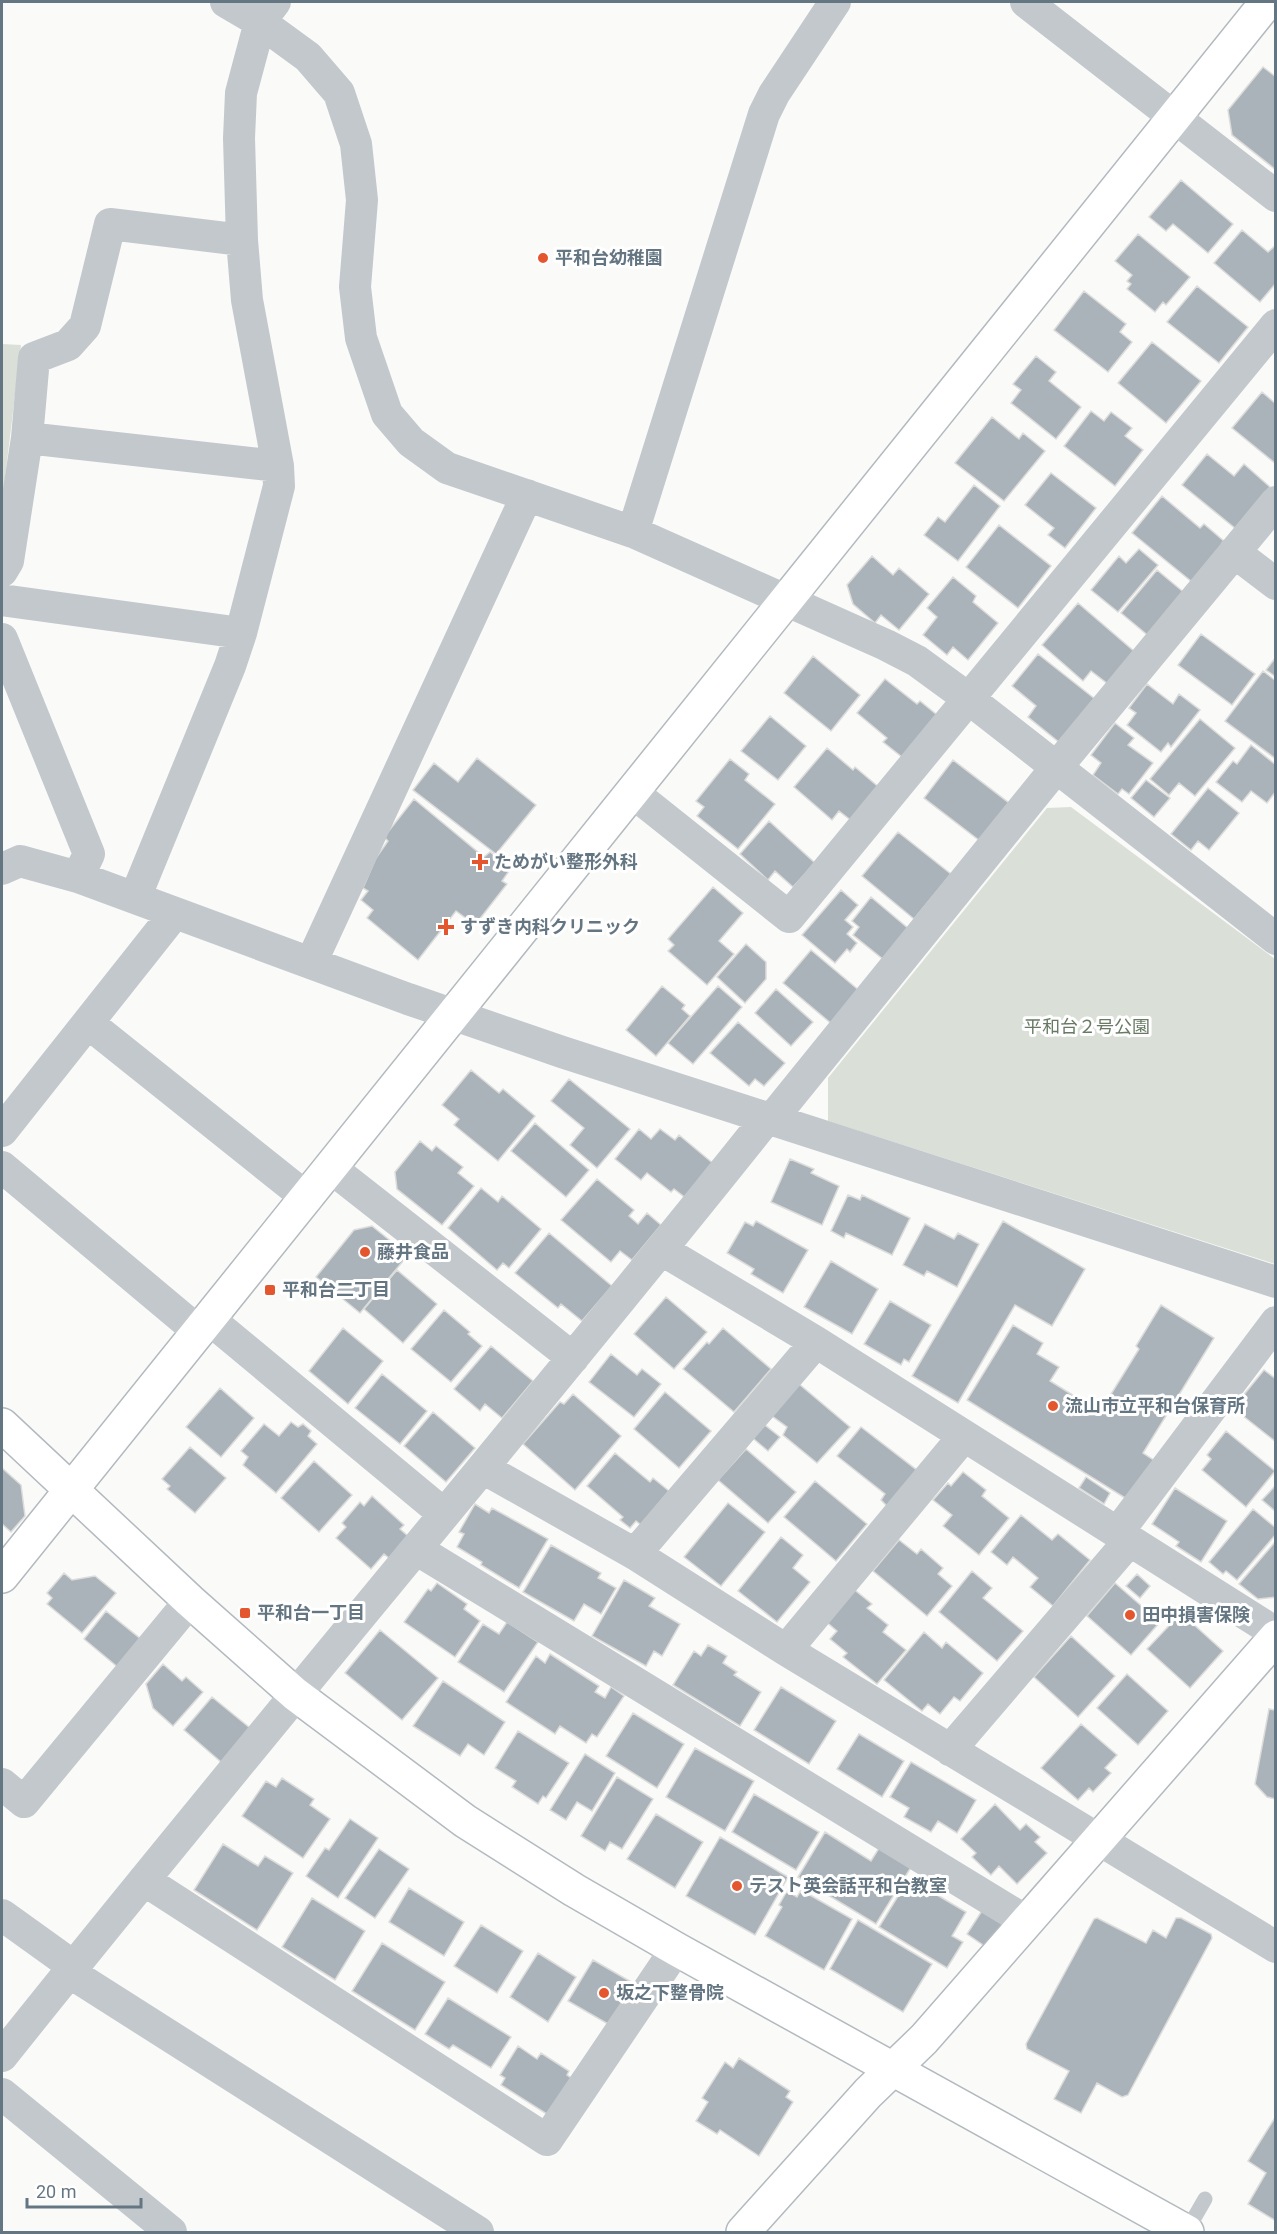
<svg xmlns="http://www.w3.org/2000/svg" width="1277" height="2234" font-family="Roboto,'Noto Sans JP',sans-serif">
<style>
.green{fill:#dadfd7}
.building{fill:#aab3b9;stroke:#dcdcda;stroke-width:1.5}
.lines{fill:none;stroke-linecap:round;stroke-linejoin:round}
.secondary-casing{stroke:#b3babf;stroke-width:36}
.lane{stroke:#c3c8cc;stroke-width:15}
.street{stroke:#c3c8cc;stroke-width:32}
.secondary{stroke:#fff;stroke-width:33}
.poi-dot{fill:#e4572e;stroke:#fff;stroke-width:2}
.labels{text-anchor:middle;stroke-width:6;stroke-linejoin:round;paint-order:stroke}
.poi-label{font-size:18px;font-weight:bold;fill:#657683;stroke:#fff;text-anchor:start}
.park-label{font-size:18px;fill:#687a64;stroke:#fff}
</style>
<rect width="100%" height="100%" fill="#fafaf8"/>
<!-- green -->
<path class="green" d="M2,344L21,345L2,503Z
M1071,807L1275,959V1264L828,1121V1078L1047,808Z"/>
<!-- building -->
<path class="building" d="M1263,67L1276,77V170L1232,135L1228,110Z
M1181,180L1233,224L1208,253L1173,224L1166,231L1149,217Z
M1242,230L1268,252L1276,245V283L1260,302L1214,263Z
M1138,234L1190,277L1166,305L1163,302L1155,312L1127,289L1131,284L1127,281L1132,275L1115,261Z
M1197,286L1248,327L1219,363L1167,322Z
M1084,291L1126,324L1120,332L1132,342L1108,372L1054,330Z
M1152,342L1201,381L1166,423L1118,383Z
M1036,356L1056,372L1049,381L1081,407L1056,439L1011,403L1021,390L1013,384Z
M1262,392L1276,404V464L1232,428Z
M1091,411L1104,421L1111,412L1132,428L1125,436L1143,450L1115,486L1064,446Z
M992,417L1019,439L1023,433L1045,451L1004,501L955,463Z
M1207,454L1234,476L1244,464L1270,487L1236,529L1182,485Z
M1051,473L1096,508L1065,548L1048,535L1054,528L1025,505Z
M974,485L1000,506L958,561L924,535L938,517L945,522Z
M1162,496L1200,528L1204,524L1225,542L1192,582L1132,533Z
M999,525L1051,566L1018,608L966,567Z
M1139,549L1158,565L1118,612L1091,590L1119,556L1126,563Z
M872,556L893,575L899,568L929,594L899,630L881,615L875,623L853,604L847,585Z
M1157,570L1187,595L1151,638L1121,613Z
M953,577L976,596L973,602L998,623L968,660L953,647L947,655L923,635L937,617L927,608Z
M1078,603L1135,652L1108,684L1091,671L1083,681L1042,645Z
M1201,634L1255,674L1232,705L1178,665Z
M1038,654L1095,699L1060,743L1028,717L1036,706L1012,686Z
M813,656L860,695L831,731L784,693Z
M1276,657V677L1266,670Z
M1263,671L1276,681V759L1225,721Z
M885,679L917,704L920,701L942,719L907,761L883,742L887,738L857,713Z
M1147,684L1173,704L1179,694L1200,710L1171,747L1168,743L1161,752L1127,725L1136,713L1129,708Z
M770,716L806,746L778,780L741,751Z
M1200,719L1235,748L1195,796L1179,783L1169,795L1150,779Z
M1115,723L1134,738L1128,745L1153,763L1129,794L1122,789L1118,794L1093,775L1101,763L1091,755Z
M1251,745L1276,765V791L1267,803L1251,791L1242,802L1216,782L1233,761L1237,764Z
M827,748L853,770L855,767L881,789L853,822L839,811L832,820L794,787Z
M477,758L536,805L496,854L413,790L434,763L458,782Z
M730,759L749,774L745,780L775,804L738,849L697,816L704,807L696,801Z
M953,760L1009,803L980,841L924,798Z
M1146,780L1170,798L1154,817L1131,798Z
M1208,788L1239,813L1209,850L1198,841L1191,850L1171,834Z
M414,799L484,857L490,852L511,868L502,881L507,884L475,925L456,911L418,960L367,918L373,910L361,900L368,891L363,888L376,858L388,841L384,837Z
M769,821L815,863L793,887L775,871L768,880L740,854Z
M898,832L951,874L914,919L862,876Z
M713,887L743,913L719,941L734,954L707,985L668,951L674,945L668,939Z
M841,890L858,905L845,920L853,927L847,934L857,943L850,952L847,949L835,963L802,935Z
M871,897L909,929L884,960L853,935L859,927L852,921Z
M746,944L766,962V979L745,1003L717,977Z
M811,950L861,992L833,1025L783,983Z
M662,986L685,1005L682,1009L690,1016L656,1056L626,1030Z
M718,986L742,1007L693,1064L668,1043Z
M776,989L813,1022L791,1046L755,1013Z
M738,1022L785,1063L764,1086L755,1079L749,1086L710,1053Z
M471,1070L499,1093L503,1089L535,1116L498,1161L454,1125L459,1119L442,1105Z
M569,1079L630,1129L597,1168L570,1145L584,1128L551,1101Z
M535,1123L589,1170L566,1197L511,1151Z
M639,1129L651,1139L660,1129L675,1140L679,1135L715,1165L687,1199L674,1189L671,1192L647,1173L641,1180L615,1159Z
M420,1141L432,1151L436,1146L463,1167L458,1173L474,1186L442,1225L397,1189L395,1172Z
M790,1159L814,1169L811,1173L839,1186L822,1225L771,1202Z
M597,1179L634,1210L629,1216L638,1224L647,1213L661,1225L632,1260L620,1251L611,1262L561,1220Z
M481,1188L498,1202L502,1196L541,1229L509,1268L503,1263L497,1270L448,1228Z
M848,1195L860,1200L862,1195L910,1218L892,1255L846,1233L844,1238L831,1231Z
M756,1221L808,1250L783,1293L751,1274L754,1269L727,1253L745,1222L753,1226Z
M1003,1221L1085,1269L1052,1326L1015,1305L958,1403L912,1376Z
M925,1224L954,1239L958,1233L979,1244L957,1287L927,1271L924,1276L903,1265Z
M372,1226L408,1255L360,1313L316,1277L354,1230Z
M549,1233L612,1286L582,1321L561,1304L558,1308L515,1273Z
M831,1261L878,1289L852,1334L804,1307Z
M397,1270L437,1304L403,1343L364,1309Z
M666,1297L707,1332L674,1369L634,1334Z
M890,1301L931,1325L909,1362L904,1359L901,1365L864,1344Z
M1161,1305L1214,1338L1143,1453L1155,1461L1130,1501L967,1400L1013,1325L1043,1343L1037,1354L1059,1367L1050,1381L1100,1412L1139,1349L1136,1346Z
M444,1310L470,1332L468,1334L482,1346L451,1382L411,1349Z
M343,1328L383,1361L348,1404L309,1371Z
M723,1328L771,1369L734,1412L683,1369L707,1342L709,1344Z
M491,1346L533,1381L502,1418L485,1404L480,1411L454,1389Z
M611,1354L637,1375L642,1369L661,1384L634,1417L589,1382Z
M1264,1370L1276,1379V1442L1233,1408Z
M382,1374L427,1411L400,1444L355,1408Z
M799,1384L850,1427L817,1463L783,1435L787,1427L772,1416Z
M220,1388L254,1418L221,1457L186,1427Z
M665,1392L711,1431L679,1468L634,1429Z
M573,1394L621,1436L575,1490L523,1444L560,1402L564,1404Z
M433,1412L475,1448L446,1482L404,1446Z
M291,1422L298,1427L303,1424L311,1431L308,1436L317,1444L276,1493L243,1465L248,1457L241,1451L264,1424L279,1436Z
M761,1422L780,1437L768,1451L749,1435Z
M861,1427L918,1471L889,1508L881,1500L885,1494L837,1456Z
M1226,1431L1275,1471L1246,1507L1202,1470L1211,1459L1207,1455Z
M190,1447L226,1478L195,1513L167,1489L170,1486L162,1479Z
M746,1449L796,1492L768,1523L718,1480Z
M615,1453L650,1482L653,1478L669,1491L641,1525L636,1521L630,1528L620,1520L623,1517L587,1486Z
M314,1461L352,1495L319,1532L281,1498Z
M2,1468L21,1485L25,1516L11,1532L2,1524Z
M963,1472L986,1490L982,1496L1009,1518L979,1555L943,1526L952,1515L933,1500L948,1483L951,1486Z
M1086,1477L1110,1493L1104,1504L1079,1488Z
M815,1481L867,1524L836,1561L784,1517Z
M1276,1485V1512L1262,1500Z
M1175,1488L1227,1521L1201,1562L1176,1546L1179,1542L1152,1524Z
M372,1496L404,1525L400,1529L409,1537L390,1559L384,1554L371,1569L336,1538L346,1527L342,1523L360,1502L364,1506Z
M728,1503L765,1532L721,1586L684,1557Z
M475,1504L489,1513L492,1508L548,1539L519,1588L481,1565L482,1562L457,1547L464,1534L459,1532Z
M1253,1509L1276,1528V1534L1237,1580L1226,1571L1223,1574L1209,1562Z
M1021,1515L1052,1540L1058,1534L1090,1560L1053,1606L1030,1587L1038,1578L1013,1557L1007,1565L991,1552Z
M781,1537L803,1555L793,1568L810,1582L777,1622L738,1591Z
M899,1540L917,1554L921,1549L943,1568L938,1574L952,1586L927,1616L873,1571Z
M1276,1541V1597L1258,1599L1239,1584Z
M551,1545L601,1573L598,1578L616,1588L601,1614L584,1604L574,1621L523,1592Z
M972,1571L992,1588L983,1598L1023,1631L997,1661L939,1612Z
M64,1573L72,1580L95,1576L116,1593L82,1633L47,1604L52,1598L47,1593Z
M1137,1574L1150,1586L1140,1598L1126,1586Z
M624,1580L655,1598L649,1606L680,1624L662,1656L654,1651L646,1666L592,1636Z
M437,1583L467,1604L464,1609L480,1621L455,1657L404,1622L428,1589L431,1591Z
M1115,1583L1160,1622L1131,1655L1087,1616Z
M851,1587L872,1604L867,1608L888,1625L883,1632L906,1650L877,1684L843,1657L847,1653L830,1639L837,1631L824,1620Z
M106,1611L142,1640L120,1669L84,1639Z
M1181,1613L1223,1651L1190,1688L1147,1649Z
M507,1622L538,1642L504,1692L458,1662L483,1624L499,1634Z
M380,1630L438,1678L402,1720L345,1673Z
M924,1632L942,1648L946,1642L983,1673L960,1701L954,1697L940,1714L928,1704L922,1711L884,1680Z
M1071,1636L1115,1676L1078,1717L1034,1677Z
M708,1645L727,1656L723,1663L737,1672L734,1675L761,1692L740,1726L673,1685L694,1651L701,1656Z
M550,1654L599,1686L595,1692L605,1698L611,1687L624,1696L597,1737L592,1734L586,1743L560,1726L555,1734L506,1702L536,1656L545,1663Z
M163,1664L182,1681L186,1677L203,1692L173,1726L153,1708L146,1684Z
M1127,1674L1168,1711L1138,1745L1097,1708Z
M443,1681L505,1722L484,1755L468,1744L460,1756L413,1726Z
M781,1687L836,1721L809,1764L754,1730Z
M212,1697L250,1728L221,1762L184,1730Z
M1275,1708H1276V1799L1267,1797L1255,1784L1269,1709L1274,1710Z
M633,1713L684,1744L657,1788L606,1756Z
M1081,1724L1117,1755L1105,1768L1111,1773L1093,1792L1089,1788L1078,1800L1041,1768Z
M518,1731L569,1763L546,1798L543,1796L538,1804L512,1787L516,1781L495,1768Z
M859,1734L904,1761L882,1797L837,1769Z
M695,1748L754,1781L725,1831L666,1797Z
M585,1754L615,1773L592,1811L577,1802L566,1820L550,1810Z
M911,1762L976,1800L957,1833L938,1821L931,1832L904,1817L909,1808L890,1797Z
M617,1777L653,1799L622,1849L610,1842L605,1851L581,1836Z
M282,1778L314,1799L310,1805L330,1819L303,1858L242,1816L266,1781L276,1787Z
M754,1794L819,1832L796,1870L732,1832Z
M995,1804L1020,1830L1026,1824L1040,1837L1035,1842L1047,1853L1017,1884L999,1866L991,1875L972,1857L976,1853L961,1839Z
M656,1814L703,1842L675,1888L627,1859Z
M350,1819L378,1838L338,1898L306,1876L325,1848L329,1850Z
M825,1832L871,1861L881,1845L913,1864L876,1924L798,1877Z
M720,1837L788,1877L755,1935L686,1896Z
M223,1844L258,1866L265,1856L293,1873L257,1930L194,1890Z
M379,1849L409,1869L375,1918L345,1898Z
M915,1882L966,1912L952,1936L963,1942L947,1968L879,1927L906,1883L912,1886Z
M409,1888L464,1922L444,1956L389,1922Z
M801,1890L852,1919L824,1970L765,1936L782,1907L779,1905L787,1891L797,1897Z
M312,1898L365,1931L335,1980L282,1947Z
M985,1906L1008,1921L989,1949L967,1934Z
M1097,1918L1146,1943L1153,1930L1166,1938L1176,1918H1181L1211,1934L1212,1938L1128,2095L1122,2097L1097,2083L1081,2113L1054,2099L1069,2071L1027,2049L1026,2044L1094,1919Z
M858,1920L932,1964L903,2012L830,1969Z
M481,1925L523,1951L497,1993L454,1966Z
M382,1943L445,1982L415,2030L352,1991Z
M538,1953L576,1977L548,2022L510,1997Z
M593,1960L640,1987L615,2028L568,2001Z
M448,1998L511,2037L491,2068L453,2045L449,2049L425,2034Z
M518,2046L537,2059L541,2053L569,2071L567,2075L577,2082L553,2118L501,2085L505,2078L500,2075Z
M739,2058L790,2091L786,2097L793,2102L759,2156L720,2130L717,2134L696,2121L708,2102L702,2098L725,2062L733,2068Z
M1276,2116V2221L1248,2204L1266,2173L1248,2161Z"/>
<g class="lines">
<defs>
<path id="secondary" d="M2,1425L190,1601L295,1694L465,1821L574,1890L676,1949L1187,2232
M2,1576L1267,2
M743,2232L868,2093L924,2039L1276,1637"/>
</defs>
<!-- secondary casing -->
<use href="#secondary" class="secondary-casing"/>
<!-- lane -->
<path class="lane" d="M1186,2232L1205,2199"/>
<!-- street -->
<path class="street" d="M226,2L260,22L308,57L339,93L356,144L362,200L355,287L361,338L387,414L411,442L447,468L633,532L886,645L917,661L969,699L1276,939
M1026,2L1276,196
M27,438L278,466
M633,532L764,114L774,94L835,2
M1234,552L1276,584
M2,571L8,561L27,438L34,358L68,345L85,326L110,224L242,240
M2,600L241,633
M2,639L89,854L78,877
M632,792L789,917L1276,325
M2,869L20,861L78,877L408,999L562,1052L1276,1282
M135,898L230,666L241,633L279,486L278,466L247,300L242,240L239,138L241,93L260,22L275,2
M311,963L527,495
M88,1023L307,1198
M771,1120L1056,768L1276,502
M2,1131L174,914
M2,1167L199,1332
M331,1168L573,1358
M662,1250L816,1342L1276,1633
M209,1319L444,1514
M483,1468L635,1554L786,1650L1276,1947
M1118,1532L1276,1322
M416,1549L1026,1921
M635,1554L816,1342
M786,1650L964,1436
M950,1750L1130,1540
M2,1784L24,1802L190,1601
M144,1880L547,2140L676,1949
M2,1915L73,1966
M69,1972L478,2232
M2,2056C253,1741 515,1434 767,1118
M2,2094L171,2232"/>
<!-- secondary -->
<use href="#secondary" class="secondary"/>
</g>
<!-- markers -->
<g class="poi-dot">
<circle cx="543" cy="258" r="6"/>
<path d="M477 853h6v6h6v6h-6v6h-6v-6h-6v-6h6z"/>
<path d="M443 918h6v6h6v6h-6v6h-6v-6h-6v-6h6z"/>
<circle cx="365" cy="1252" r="6"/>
<rect x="264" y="1284" width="12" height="12" rx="3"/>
<circle cx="1053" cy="1406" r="6"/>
<rect x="239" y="1607" width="12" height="12" rx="3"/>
<circle cx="1130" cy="1615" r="6"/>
<circle cx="737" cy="1886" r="6"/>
<circle cx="604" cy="1993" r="6"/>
</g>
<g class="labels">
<!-- poi labels -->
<g class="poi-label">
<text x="555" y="264">平和台幼稚園</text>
<text x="494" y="868">ためがい整形外科</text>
<text x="460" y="933">すずき内科クリニック</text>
<text x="377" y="1258">藤井食品</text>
<text x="282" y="1296">平和台二丁目</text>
<text x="1065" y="1412">流山市立平和台保育所</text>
<text x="257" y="1619">平和台一丁目</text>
<text x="1142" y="1621">田中損害保険</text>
<text x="749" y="1892">テスト英会話平和台教室</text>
<text x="616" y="1999">坂之下整骨院</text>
</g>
<!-- park labels -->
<g class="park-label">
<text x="1087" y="1033">平和台２号公園</text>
</g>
</g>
<!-- border -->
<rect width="1277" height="2234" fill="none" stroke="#657683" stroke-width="6"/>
<!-- scale -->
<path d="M27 2198v9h114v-9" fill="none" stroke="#657683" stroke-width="3"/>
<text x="36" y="2198" font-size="18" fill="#657683" stroke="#ffffff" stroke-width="4.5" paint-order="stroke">20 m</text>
</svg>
